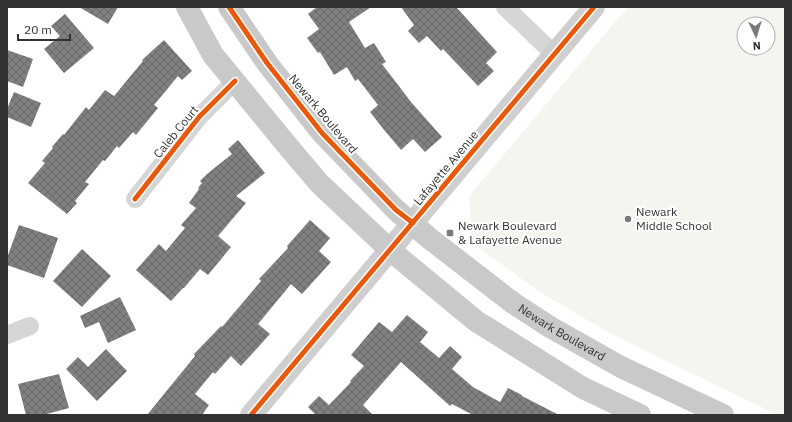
<svg xmlns="http://www.w3.org/2000/svg" width="792" height="422" font-family="'IBM Plex Sans',sans-serif">
<style>
.grass{fill:#f2f6ee;fill-rule:evenodd}
.building{fill:url(#building-cross-hatch)}
.lines{fill:none;stroke-linecap:round;stroke-linejoin:round}
.street{stroke:#d6d6d6;stroke-width:18}
.secondary{stroke:#cfcfcf;stroke-width:22}
.primary{stroke:#c9c9c9;stroke-width:22}
.cycleway-casing{stroke:#fff;stroke-width:8}
.cycleway{stroke:#e8590c;stroke-width:5}
.poi-dot{fill:#7a7a7a;stroke:#fff;stroke-width:1.5}
.labels{text-anchor:middle;stroke-width:4;stroke-linejoin:round;paint-order:stroke}
.street-label{font-size:12px;fill:#323232;stroke:#fff}
.poi-label{font-size:12px;fill:#323232;stroke:#fff;text-anchor:start}
</style>
<defs>
<pattern id="building-cross-hatch" width="8" height="8" patternUnits="userSpaceOnUse"><rect width="8" height="8" fill="#808080"/><path d="M0 0l8 8M0 8l8-8" fill="none" stroke="#696969"/></pattern>
</defs>
<rect width="100%" height="100%" fill="#fff"/>
<!-- grass -->
<path class="grass" d="M629,7H785V415H778L769,411L613,335L540,292L472,243L469,196L615,22ZM744,24H768V48H744Z"/>
<!-- building -->
<path class="building" d="M79,7H118L108,24Z
M317,7H371L349,22L365,48L374,43L386,62L382,64L411,102L442,137L425,152L413,139L401,150L385,131L370,112L378,105L358,79L355,81L347,67L334,75L320,52L318,53L307,38L319,29L308,14Z
M401,7H456L497,52L486,63L494,71L478,86L443,49L441,51L427,36L419,43L408,31L414,25Z
M65,14L94,48L64,73L44,49L60,36L51,26Z
M164,40L192,71L182,80L178,76L154,105L158,108L136,135L133,132L119,148L117,146L105,161L103,160L85,182L89,184L75,201L77,203L67,214L28,183L45,163L42,161L53,148L52,147L63,134L64,135L86,107L89,110L105,90L114,96L143,61L142,60Z
M7,50L33,59L23,87L7,81Z
M14,92L41,103L31,127L7,117V109Z
M238,140L265,173L236,196L246,203L218,236L231,247L208,275L200,269L184,288H183L171,301L136,270L159,244L166,251L185,228L181,225L196,208L189,203L199,189L198,188L202,183L200,181L207,174L232,154L228,149Z
M310,220L330,238L319,251L331,262L302,294L291,284L258,324L270,334L241,366L231,356L215,374L213,372L195,394L209,405L202,415H147L195,356L194,354L221,326L222,327L261,281L259,279L288,248L287,246Z
M19,225L58,238L44,278L7,265V258Z
M82,249L111,276L82,307L53,281Z
M120,297L136,330L108,343L99,322L85,328L80,316Z
M407,315L428,332L420,342L439,358L450,346L462,357L452,369L473,387L500,402L508,388L522,395V396L559,415H473L452,404L450,406L401,362L363,405L373,415H316L308,407L319,396L329,405L351,382L350,381L364,366L351,355L379,322L392,332Z
M106,349L127,371L97,401L66,369L78,357L88,367Z
M59,374L69,408L43,415H26L18,384Z"/>
<g class="lines">
<!-- street -->
<path class="street" d="M505,7L554,54
M135,199L199,117L235,81
M7,335L30,326"/>
<!-- secondary -->
<path class="secondary" d="M251,415L594,7"/>
<!-- primary -->
<g class="primary">
<path d="M187,7L213,55L286,144L319,183L390,250L476,321L583,388L640,415"/>
<path id="s1" d="M229,7L267,63L322,133L396,210L429,238L513,303L550,327L621,367L723,415"/>
</g>
<defs>
<path id="cycleway" d="M229,7L267,63L322,133L396,210L413,223
M135,199L199,117L235,81
M251,415L594,7"/>
</defs>
<!-- cycleway casing -->
<use href="#cycleway" class="cycleway-casing"/>
<!-- cycleway -->
<use href="#cycleway" class="cycleway"/>
</g>
<!-- markers -->
<g class="poi-dot">
<circle cx="628" cy="219" r="4"/>
<rect x="446" y="229" width="8" height="8" rx="2"/>
</g>
<g class="labels">
<!-- street labels -->
<g class="street-label">
<text transform="translate(323 114) rotate(50)" y="4">Newark Boulevard</text>
<text transform="translate(176 132) rotate(-51)" y="4">Caleb Court</text>
<text transform="translate(446 168) rotate(-50)" y="4">Lafayette Avenue</text>
<text dy="4" stroke="none"><textPath href="#s1" startOffset="470">Newark Boulevard</textPath></text>
</g>
<!-- poi labels -->
<g class="poi-label">
<text x="636" y="216">Newark<tspan x="636" dy="14">Middle School</tspan></text>
<text x="458" y="230">Newark Boulevard<tspan x="458" dy="14">&amp; Lafayette Avenue</tspan></text>
</g>
</g>
<!-- border -->
<rect width="792" height="422" fill="none" stroke="#323232" stroke-width="16"/>
<!-- north arrow -->
<g transform="translate(756 36) rotate(176)"><circle r="19" fill="#ffffff" stroke="#adadad"/>
<path d="M0-3L7 15L0 10L-7 15Z" fill="#7a7a7a"/>
<text y="-6" font-size="11" font-weight="bold" text-anchor="middle" fill="#323232">N</text>
</g>
<!-- scale -->
<path d="M18 34v6h52v-6" fill="none" stroke="#323232" stroke-width="2"/>
<text x="24" y="34" font-size="12" fill="#323232" stroke="#ffffff" stroke-width="3" paint-order="stroke">20 m</text>
</svg>
